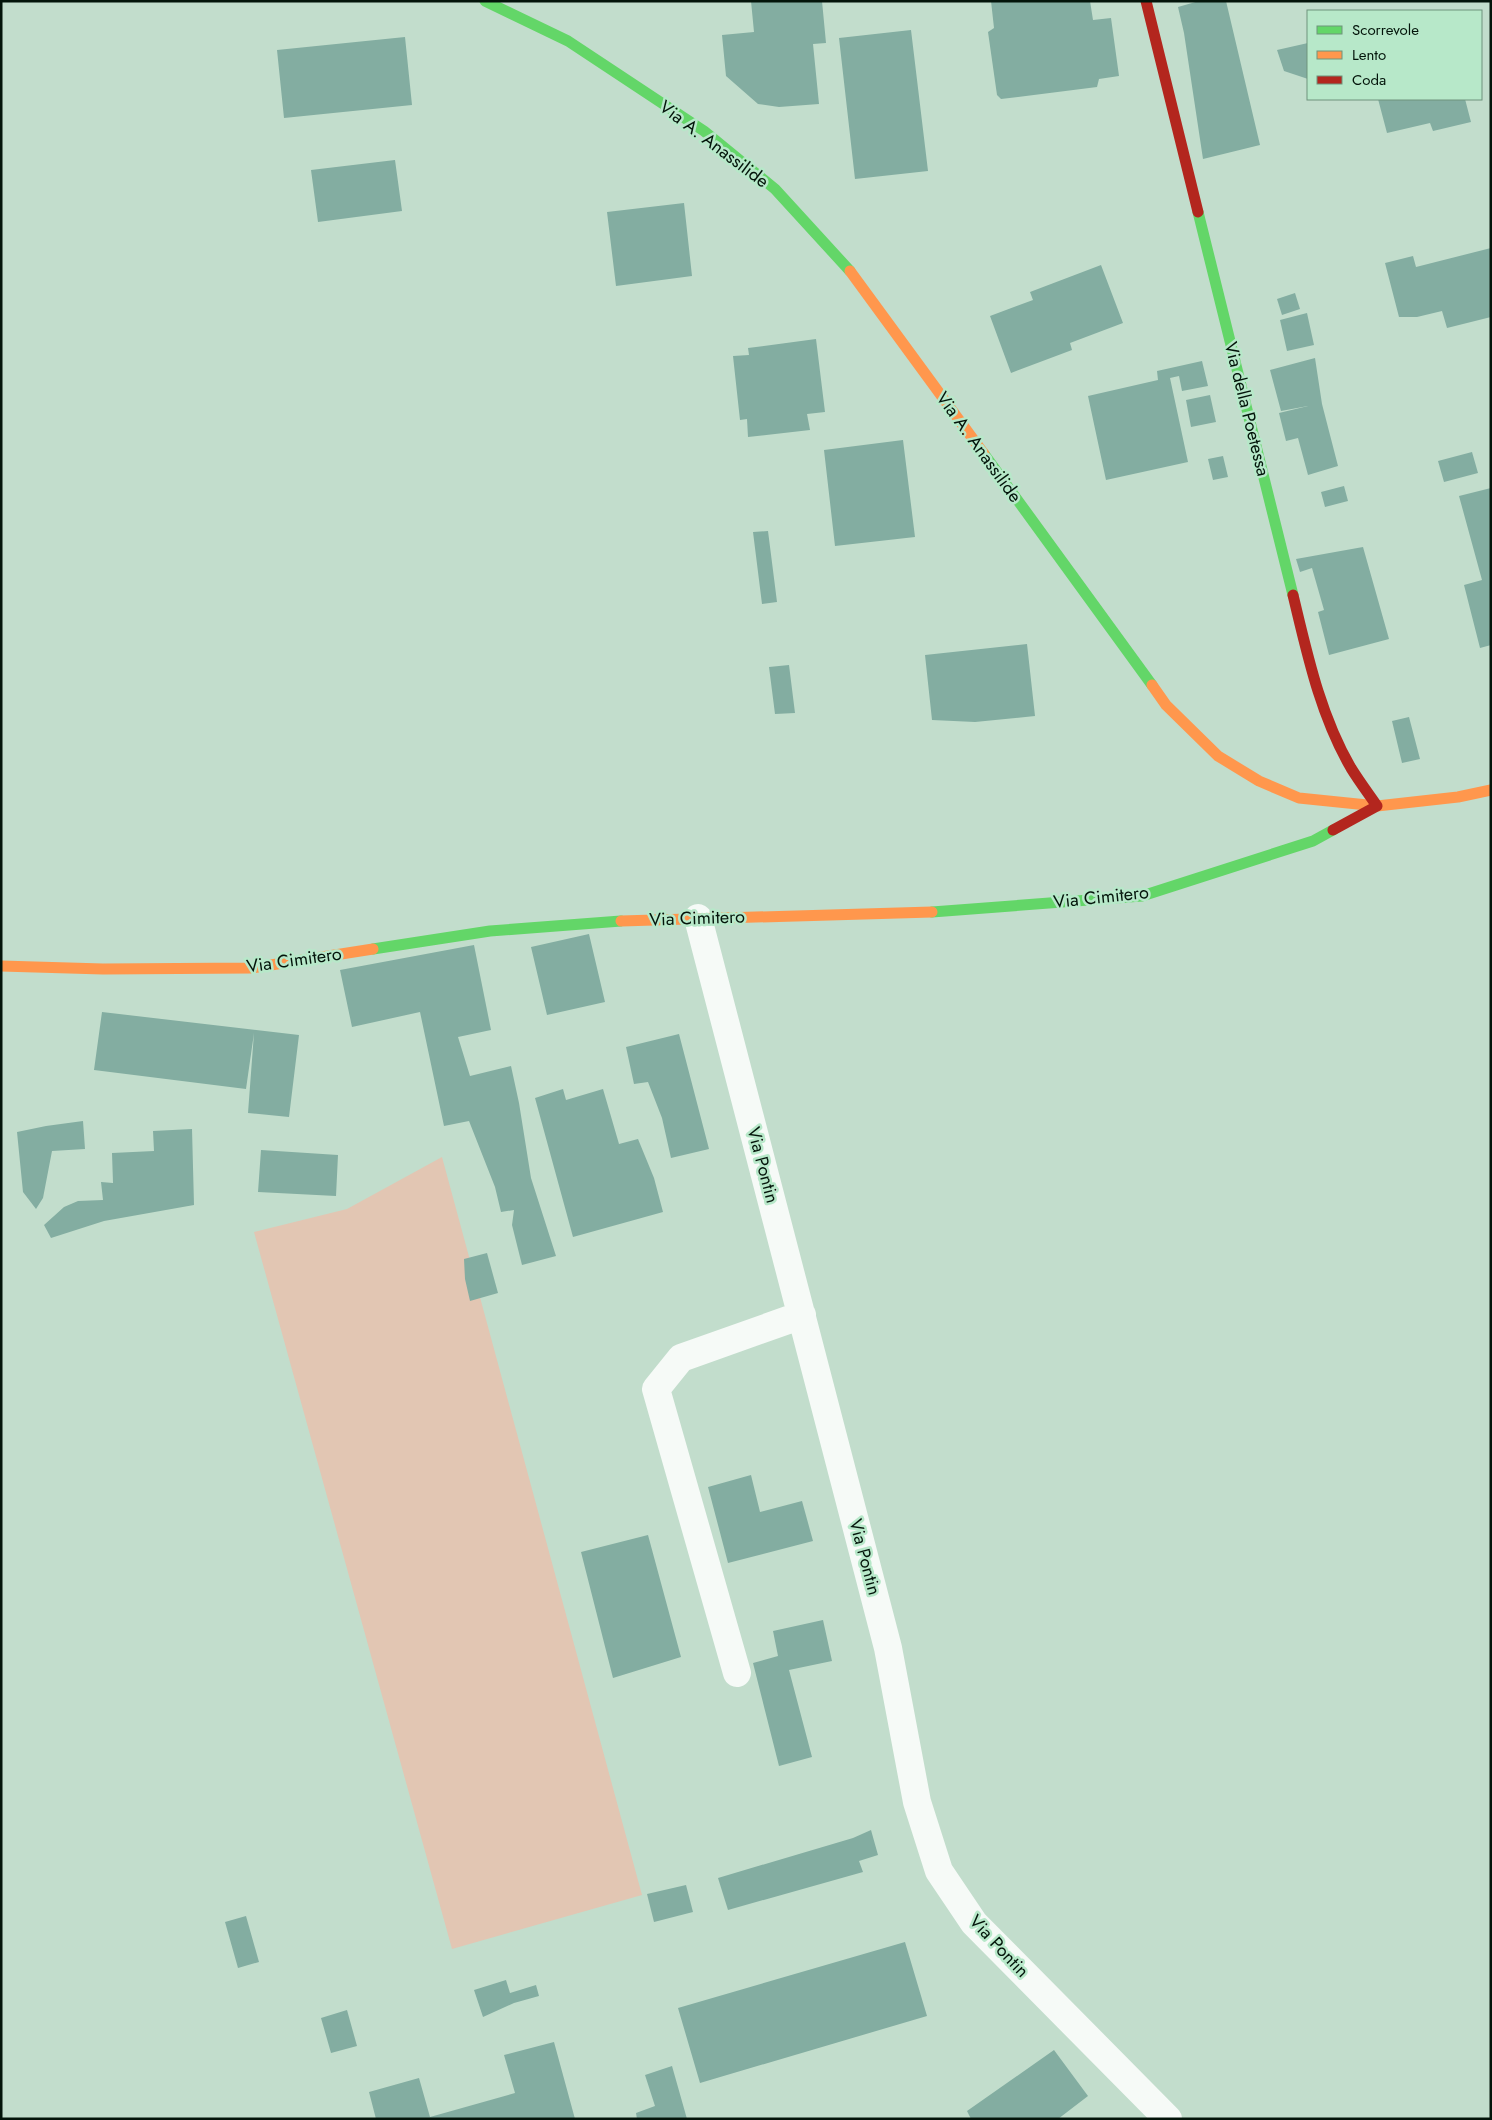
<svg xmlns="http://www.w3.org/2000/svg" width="1492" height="2120" font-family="Jost,sans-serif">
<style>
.green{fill:#e2c6b3}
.building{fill:#83ada1}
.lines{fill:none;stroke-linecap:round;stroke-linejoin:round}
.street{stroke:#f6faf7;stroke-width:28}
.fast{stroke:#63d668;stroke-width:11}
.slow{stroke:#ff974d;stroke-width:11}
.jam{stroke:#b3261e;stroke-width:11}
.labels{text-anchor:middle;stroke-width:5;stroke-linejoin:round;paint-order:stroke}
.street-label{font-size:18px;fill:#03140a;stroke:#b7e8c9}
</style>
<rect width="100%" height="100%" fill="#c2ddcc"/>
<!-- green -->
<path class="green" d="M442,1157L642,1895L452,1949L254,1232L347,1209Z"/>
<!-- building -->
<path class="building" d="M751,1H822L826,43L813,44L819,104L779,107L758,104L726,76L722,35L754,32Z
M991,1H1090L1093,20L1111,18L1119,76L1099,79L1097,87L1001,99L997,95L988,32L994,28Z
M1199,1H1226L1260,145L1203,159L1184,33L1178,7Z
M911,30L928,171L855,179L839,38Z
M405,37L412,105L284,118L277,50Z
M1308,43V79L1284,71L1277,50Z
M1378,99H1465L1471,122L1433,131L1430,123L1387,133Z
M395,160L402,211L318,222L311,170Z
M684,203L692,276L616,286L607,212Z
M1491,248V317L1447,328L1442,311L1417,317H1399L1385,263L1413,256L1416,267Z
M1101,265L1123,323L1070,343L1072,350L1011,373L990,316L1033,300L1030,292Z
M1295,293L1300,309L1282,315L1277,299Z
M1307,313L1314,345L1287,351L1280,320Z
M816,339L825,412L807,414L810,430L748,437L747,419L740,420L733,356L749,355L748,348Z
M1315,358L1322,404L1338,466L1308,475L1298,438L1286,441L1279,413L1308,406L1281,411L1270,370Z
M1202,361L1208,386L1182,391L1179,376L1170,378L1188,462L1106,480L1088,396L1158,380L1157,371Z
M1210,395L1216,422L1191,427L1186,400Z
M903,440L915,537L835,546L824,450Z
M1472,452L1478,473L1444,482L1438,461Z
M1223,456L1228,477L1213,480L1208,459Z
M1344,486L1348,501L1325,507L1321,492Z
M1491,488V645L1480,648L1464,585L1482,580L1459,496Z
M768,531L777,602L762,604L753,532Z
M1363,547L1389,639L1329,655L1318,612L1324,610L1312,568L1300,572L1296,559Z
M1027,644L1035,716L975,722L932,720L925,655Z
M789,665L795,713L775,714L769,667Z
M1409,717L1420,759L1402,763L1392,721Z
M589,934L605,1002L547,1015L531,947Z
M474,945L491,1030L458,1037L470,1076L511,1066L519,1103L531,1178L556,1256L522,1265L512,1225L514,1210L501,1212L495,1187L469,1121L444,1126L420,1012L352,1027L340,970Z
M102,1012L299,1035L289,1117L248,1113L254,1033L246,1089L94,1070Z
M679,1034L709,1149L671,1158L662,1118L648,1082L634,1084L626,1047Z
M563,1089L566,1100L603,1089L619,1144L638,1139L654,1178L663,1212L573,1237L535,1098Z
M83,1121L85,1149L52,1151L43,1198L36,1209L23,1192L17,1132L46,1126Z
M192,1129L194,1205L104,1221L51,1238L44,1225L64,1207L78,1201L103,1200L101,1182L113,1183L112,1153L154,1151L153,1131Z
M261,1150L338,1155L336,1196L258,1192Z
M487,1253L498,1293L470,1301L465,1279L464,1259Z
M751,1475L760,1512L802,1501L813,1541L728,1563L708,1487Z
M648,1535L681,1657L613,1678L581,1552Z
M823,1620L832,1661L789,1670L812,1757L779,1766L753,1663L778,1656L773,1631Z
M871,1830L878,1855L859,1861L863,1872L728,1910L718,1878L853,1838Z
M686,1885L693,1912L654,1922L647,1894Z
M246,1916L259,1962L238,1968L225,1922Z
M905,1942L927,2016L700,2083L678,2008Z
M506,1980L510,1993L536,1985L539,1996L514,2003L483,2017L474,1990Z
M347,2010L357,2046L331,2053L321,2018Z
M554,2042L575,2119H376L369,2092L419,2078L430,2117L515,2093L504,2055Z
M1054,2050L1088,2096L1058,2119H971L967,2111Z
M672,2066L687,2119H637L636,2113L655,2106L645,2075Z"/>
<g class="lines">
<!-- street -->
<path class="street" d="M698,918L888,1648L917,1802L939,1871L974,1923L1168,2119
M737,1673L656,1389L681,1358L802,1315"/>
<!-- fast -->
<path class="fast" d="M485,1L568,41L704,131L775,189L850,271
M1198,212L1293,595
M984,454L1152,685
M932,912L1142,896L1313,841L1333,830
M373,949L490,931L621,921"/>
<!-- slow -->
<path class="slow" d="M850,271L984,454
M1152,685L1166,705L1218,756L1259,781L1299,798L1377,806L1458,797L1491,790
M621,921L932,912
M1,966L103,969L252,968L373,949"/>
<!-- jam -->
<path class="jam" d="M1146,1L1198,212
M1293,595C1307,653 1320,715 1351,768C1359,781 1368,793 1377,806L1333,830"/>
</g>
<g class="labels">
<!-- street labels -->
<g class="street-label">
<text transform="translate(714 144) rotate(37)" y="6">Via A. Anassilide</text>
<text transform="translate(1247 409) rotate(76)" y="6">Via della Poetessa</text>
<text transform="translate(979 447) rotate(54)" y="6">Via A. Anassilide</text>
<text transform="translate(1101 897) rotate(-6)" y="6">Via Cimitero</text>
<text transform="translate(697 918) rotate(-2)" y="6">Via Cimitero</text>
<text transform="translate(294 960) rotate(-8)" y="6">Via Cimitero</text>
<text transform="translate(763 1165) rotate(75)" y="6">Via Pontin</text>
<text transform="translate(865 1557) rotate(75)" y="6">Via Pontin</text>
<text transform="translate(999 1946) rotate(47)" y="6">Via Pontin</text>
</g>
</g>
<!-- border -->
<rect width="1492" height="2120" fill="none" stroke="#03140a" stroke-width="5"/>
<!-- legend -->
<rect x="1307" y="10" width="175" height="90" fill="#b7e8c9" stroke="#6f937d"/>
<rect x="1317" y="26" width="25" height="8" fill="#63d668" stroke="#6f937d"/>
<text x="1352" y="35" font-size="15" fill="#03140a">Scorrevole</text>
<rect x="1317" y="51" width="25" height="8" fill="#ff974d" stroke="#6f937d"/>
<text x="1352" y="60" font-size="15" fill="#03140a">Lento</text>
<rect x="1317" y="76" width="25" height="8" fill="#b3261e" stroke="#6f937d"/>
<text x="1352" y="85" font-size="15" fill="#03140a">Coda</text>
</svg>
